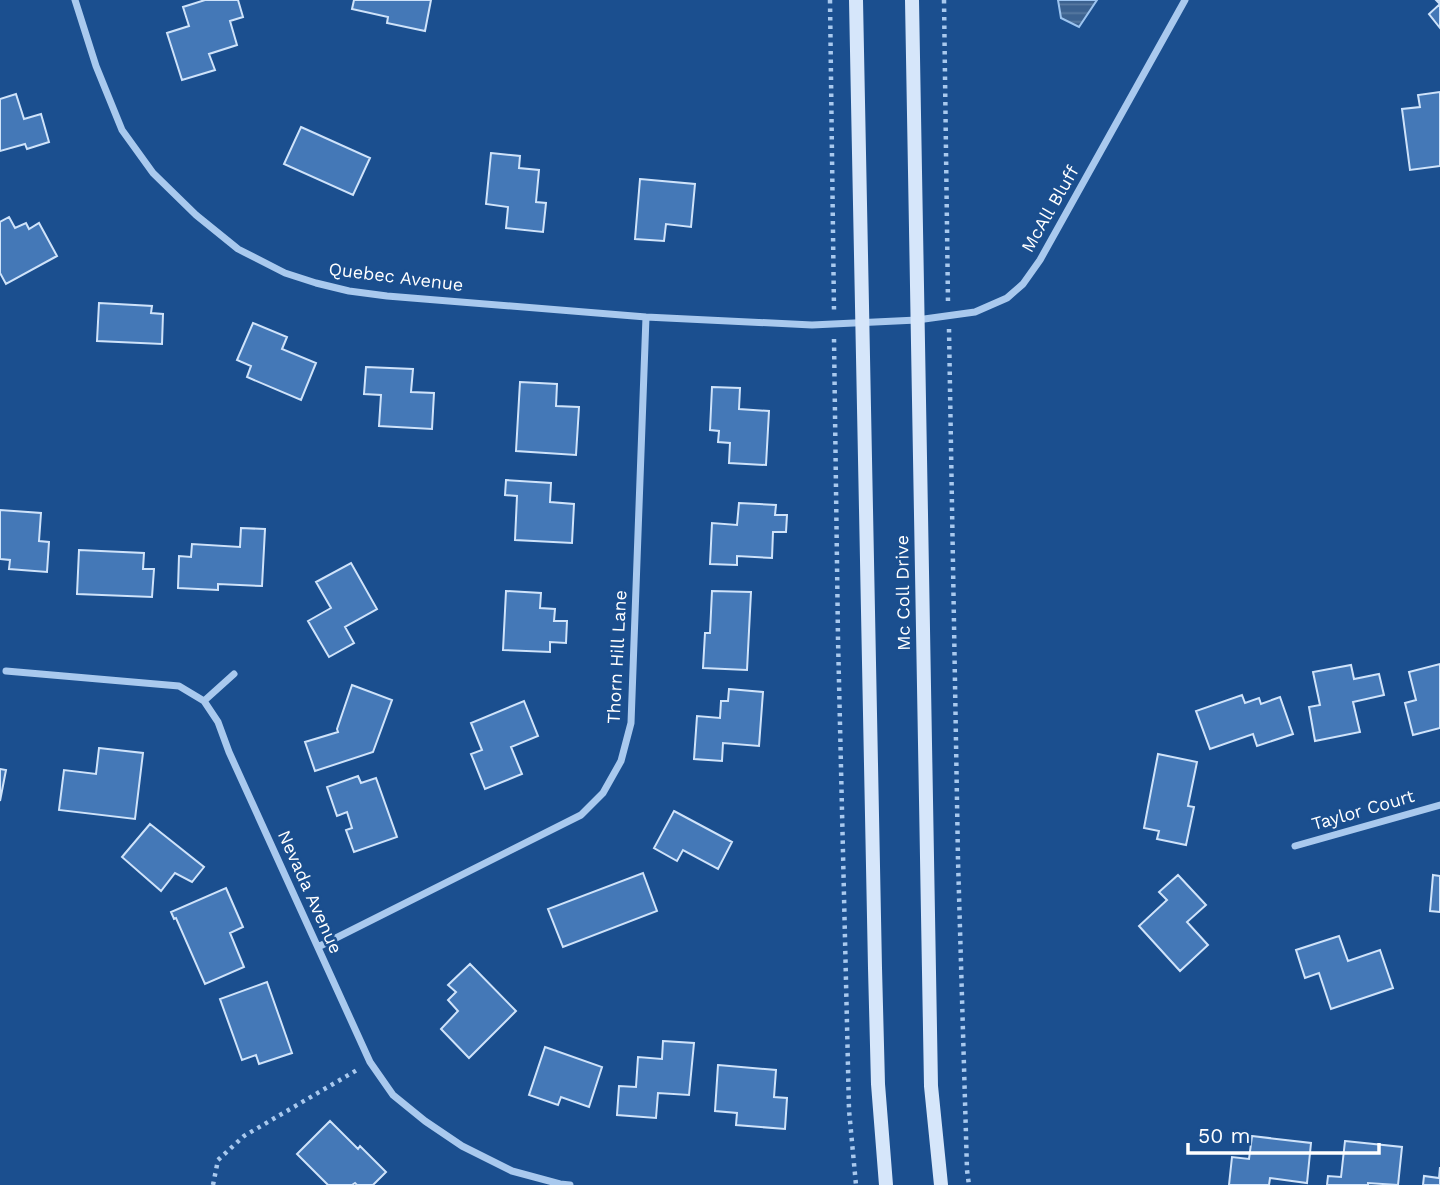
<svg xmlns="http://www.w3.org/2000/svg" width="1440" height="1185" font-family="'Work Sans',sans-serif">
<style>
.water{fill:url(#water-rules);stroke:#9cc4f0;stroke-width:2}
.building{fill:#4478b7;stroke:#cfe3fa;stroke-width:2}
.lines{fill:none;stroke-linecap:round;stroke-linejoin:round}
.path{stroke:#a9c9ee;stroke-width:4.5;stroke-dasharray:3.5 5;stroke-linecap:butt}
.street{stroke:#a9c9ee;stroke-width:7}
.secondary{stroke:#d6e6fa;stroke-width:14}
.labels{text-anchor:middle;stroke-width:5;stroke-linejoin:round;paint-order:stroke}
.street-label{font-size:18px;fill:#fff;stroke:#1b4f8f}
</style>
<defs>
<pattern id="water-rules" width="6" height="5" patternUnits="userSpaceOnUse" patternTransform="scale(1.75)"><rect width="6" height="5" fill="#3c6290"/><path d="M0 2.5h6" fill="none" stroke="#597aa1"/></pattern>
</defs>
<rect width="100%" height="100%" fill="#1b4f8f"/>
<!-- water -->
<path class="water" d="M1058,0H1097L1079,27L1061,18Z"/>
<!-- building -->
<path class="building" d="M205,0H238L243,17L230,21L237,45L209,54L215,70L182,80L167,33L189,26L183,7Z
M354,0H431L425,31L387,23L388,17L352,9Z
M1436,0H1440V28L1429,14L1440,4Z
M1440,92V166L1410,170L1402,109L1420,107L1418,95Z
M16,94L24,119L41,114L49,142L27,149L25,144L0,151V99Z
M301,127L370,158L353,195L284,164Z
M491,153L520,156L519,168L539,170L536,202L546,203L543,232L506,228L508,207L486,204Z
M640,179L695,184L691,227L666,224L664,241L635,239Z
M9,217L15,228L26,223L29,229L39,223L57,256L6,284L0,273V222Z
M99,303L152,306L151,313L163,314L162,344L97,341Z
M253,323L287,337L282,349L316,363L301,400L247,377L251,366L237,360Z
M366,367L413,369L411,392L434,393L432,429L379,426L381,395L364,394Z
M520,382L557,384L556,406L579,407L576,455L516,451Z
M712,387L740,388L739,409L769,411L766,465L729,463L730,443L718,442L719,431L710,430Z
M506,480L551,483L550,502L574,504L572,543L515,540L517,496L505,495Z
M739,503L776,505L775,515H787L786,532H773L772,558L737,556V565L710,564L712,523L737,525Z
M0,510L41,513L39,541L49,542L47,572L9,569L10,560L0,559Z
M241,528L265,529L262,586L218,584V590L178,588L179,556L191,557L192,544L240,547Z
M79,550L144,553L143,569H154L152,597L77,594Z
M351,563L377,609L345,627L354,643L329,657L308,621L331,608L316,582Z
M506,591L541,593L540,608L555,609L554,621H567L566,643L550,642V652L503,650Z
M712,591L751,592L747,670L703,668L705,633H710Z
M1440,664V728L1413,735L1405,703L1416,700L1409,672Z
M1351,665L1354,679L1379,674L1384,695L1353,702L1360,732L1315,741L1309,707L1320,705L1313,672Z
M352,685L392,700L373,752L315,771L305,742L338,732L337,729Z
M729,689L763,692L759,746L723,743L722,761L694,759L697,716L720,718L721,701H728Z
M1242,695L1245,703L1259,698L1261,704L1280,697L1293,734L1257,746L1253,734L1210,749L1196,711Z
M524,701L538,736L511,747L522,774L485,789L471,754L482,750L471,723Z
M99,748L143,753L135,819L59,810L64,770L96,774Z
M1158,754L1197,762L1188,806L1194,807L1186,845L1157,839L1159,831L1144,828Z
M0,769L6,770L0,801Z
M358,776L361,783L376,778L397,837L354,852L346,830L352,828L347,812L337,816L327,787Z
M674,811L732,842L718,869L683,850L677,861L654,848Z
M150,824L204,867L192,882L175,873L161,891L122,857Z
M643,873L657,911L563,947L548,909Z
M1178,875L1206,905L1187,922L1208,945L1180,971L1139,926L1167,900L1159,892Z
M1433,875L1440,876V912L1430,911Z
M226,888L243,927L230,933L244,967L205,984L176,918L174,919L171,912Z
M1339,936L1348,961L1380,950L1393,988L1331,1009L1319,973L1305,978L1296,950Z
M470,964L516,1011L469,1058L441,1029L458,1011L448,1000L456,992L448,985Z
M267,982L292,1053L259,1064L256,1055L242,1060L220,999Z
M663,1041L694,1043L689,1095L658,1093L656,1118L617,1115L619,1086L636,1087L638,1057L662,1059Z
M545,1047L602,1067L589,1107L561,1097L558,1105L529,1095Z
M718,1065L776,1070L774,1097L787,1098L785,1129L736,1125L737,1113L715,1111Z
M330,1121L358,1149L360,1146L386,1172L373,1185H357L355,1183L352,1185H328L297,1154Z
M1252,1136L1311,1143L1307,1183L1270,1178L1269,1185H1229L1232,1157L1249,1159Z
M1345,1141L1402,1147L1398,1185L1368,1183V1185H1327L1328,1176L1341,1177Z
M1440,1167V1185H1423L1424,1176L1439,1178Z"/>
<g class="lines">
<!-- path -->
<path class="path" d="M830,0L834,310
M944,0L948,303
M949,329L958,860L967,1170L969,1185
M834,339L838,639L849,1110L856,1185
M213,1185L218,1160L244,1136L357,1070"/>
<!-- street -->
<path class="street" d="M75,0L96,66L122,130L153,173L196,215L238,249L285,273L316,283L349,291L387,296L646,317L812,325L917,320L975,312L1007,298L1023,284L1040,260L1185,0
M6,671L179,686L204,701L218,722L229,752L370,1062L393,1095L425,1121L462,1146L512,1171L560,1184L570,1185
M204,701L234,674
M1295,846L1440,805
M318,947L581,815L603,793L621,761L631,723L646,317"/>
<!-- secondary -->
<path class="secondary" d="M856,0L875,968L878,1084L886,1185
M912,0L931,1086L941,1185"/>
</g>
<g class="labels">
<!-- street labels -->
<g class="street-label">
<text transform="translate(1050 209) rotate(-60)" y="6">McAll Bluff</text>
<text transform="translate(396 277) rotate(7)" y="6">Quebec Avenue</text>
<text transform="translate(903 593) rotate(-91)" y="6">Mc Coll Drive</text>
<text transform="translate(617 657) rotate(-87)" y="6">Thorn Hill Lane</text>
<text transform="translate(1363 810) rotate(-16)" y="6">Taylor Court</text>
<text transform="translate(310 892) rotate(66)" y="6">Nevada Avenue</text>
</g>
</g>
<!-- scale -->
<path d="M1188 1143v10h191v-10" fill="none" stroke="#ffffff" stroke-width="3.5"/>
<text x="1198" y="1143" font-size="21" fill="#ffffff" stroke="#1b4f8f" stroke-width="5" paint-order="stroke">50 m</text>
</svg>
